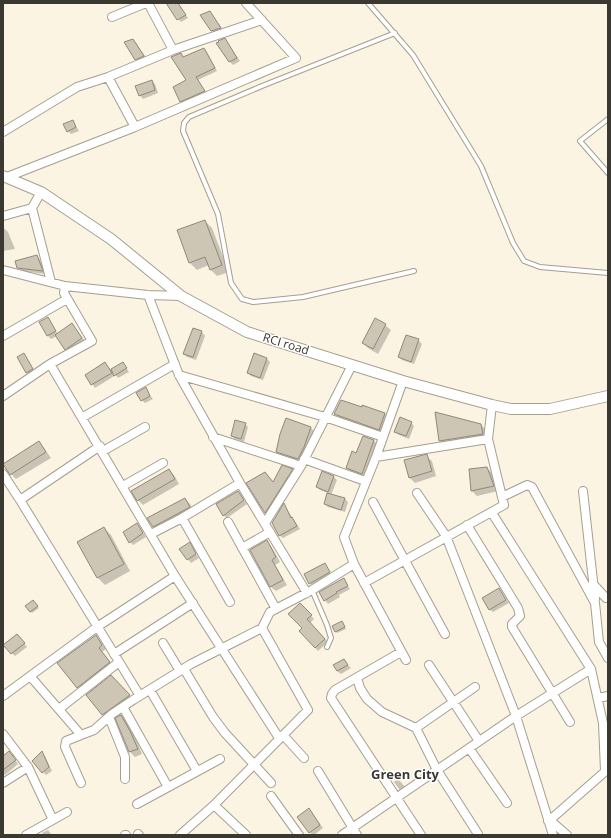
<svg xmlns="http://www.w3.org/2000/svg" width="611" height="838" font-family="'Open Sans',sans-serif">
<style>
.shadow{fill:#0003}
.building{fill:#cdc6b5;stroke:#908979}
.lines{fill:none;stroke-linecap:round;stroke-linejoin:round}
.service-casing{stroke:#a69f8f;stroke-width:6}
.minor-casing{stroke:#a69f8f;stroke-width:10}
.tertiary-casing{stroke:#a69f8f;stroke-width:12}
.service{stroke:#fff;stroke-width:4}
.minor{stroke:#fff;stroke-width:8}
.tertiary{stroke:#fff;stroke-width:10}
.labels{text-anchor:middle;stroke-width:3;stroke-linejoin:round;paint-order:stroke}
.street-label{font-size:12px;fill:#3b3831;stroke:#fff}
.neighbourhood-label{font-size:13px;font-weight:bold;fill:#3b3831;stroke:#fff}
</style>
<rect width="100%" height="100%" fill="#fbf4e3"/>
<!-- shadow -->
<path class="shadow" d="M167,3H178L188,18L181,22Z
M210,12L213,16L224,31L215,34L212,31Z
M225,39L240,61L233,65L230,62Z
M133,40L136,43L147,59L139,62L136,59Z
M204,49L207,52L217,71L198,80L207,94L184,104L181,101L187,81L180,54L184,58Z
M151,81L155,84L158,93L143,99L140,95Z
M73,121L79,131L71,134L68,131Z
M205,221L212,228L229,272L217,276L210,269L209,265L197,270L190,263L178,231Z
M3,227L8,232L15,249L3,251Z
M37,256L40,260L45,274L21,271L18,267Z
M47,318L58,334L72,324L87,344L71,354L57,336L51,339L48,336L40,322Z
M385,325L391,330L378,354L368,348L363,343Z
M193,329L202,332L205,336L196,360L187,357L184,354Z
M418,340L422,344L414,364L402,360L399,357Z
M23,354L35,372L30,375L27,372Z
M266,358L270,362L263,380L251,376L248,373Z
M105,363L111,370L123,363L129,372L118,378L116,375L95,388L86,375Z
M145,389L153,399L145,403L142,400Z
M335,414H385L389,419L384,434L339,418Z
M411,423L414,426L409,439L399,435L395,432Z
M245,424L248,427L244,442L235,439L232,436Z
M481,425L488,432L489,441L447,448L440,441Z
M311,428L316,433L303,464L282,457L277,452Z
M364,437L374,441L377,444L365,477L350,471L347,468L357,454Z
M39,443L44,448L51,458L16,479L11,474Z
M426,456L432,461L436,476L415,483L410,478L405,461Z
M487,468L492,473L498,491L477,496L472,491Z
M169,470L174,475L179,484L143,505L138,500Z
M292,470L297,474L270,517L266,512L248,483H273Z
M334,477L337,480L331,495L345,499L348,502L345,512L328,507L325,504L328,493L320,490L317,487Z
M238,492L247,504L227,518L223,515Z
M185,499L190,504L194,512L158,532L153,526Z
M284,505L300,529L283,538L279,535Z
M137,524L146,537L133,545L130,542Z
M104,528L111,535L130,571L105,585L98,578Z
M266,542L271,546L280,562L275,565L287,585L276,591L271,587L251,550Z
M189,544L199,558L191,563L181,549Z
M324,564L332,576L313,587L305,575Z
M343,580L350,589L339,595L340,597L328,604L325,600Z
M499,590L509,603L493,612L489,609Z
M33,601L39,608L32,613L27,606Z
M300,604L314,619L310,623L328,642L318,651L300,631L303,628Z
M343,623L346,629L337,633L333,627Z
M96,636L106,649L102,652L113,666L82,691L78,687Z
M20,638L27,647L15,656L12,653Z
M343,660L351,668L341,674L337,671Z
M127,693L132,699L106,718L87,695Z
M121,716L126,721L135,737L142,754L135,757L130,752L117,719Z
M42,753L45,756L52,771L46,775L33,761Z
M12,756L18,764L5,775L3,773V757Z
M398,779L407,789L402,793L394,782Z
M312,813L323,828L314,835L310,833Z
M48,830L52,835H43L42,833Z"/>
<!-- building -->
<path class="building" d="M166,3H178L186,15L177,20Z
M210,11L221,28L211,31L200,15Z
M225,38L237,58L229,62L216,43L219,42L218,41Z
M133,39L144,56L135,60L124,42Z
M204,48L215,68L196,77L205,91L180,102L173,87L186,80L171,57L181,53L183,57Z
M152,80L155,90L139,96L135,86Z
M73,120L76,127L67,132L63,124Z
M205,220L222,265L210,270L205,257L189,263L177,230Z
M37,255L43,271L17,268L15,261Z
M48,317L56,331L47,336L39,322Z
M375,318L386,324L373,349L362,343Z
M72,323L82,338L65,350L55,335Z
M193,328L202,331L193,357L183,354Z
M406,335L419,339L411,362L398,357Z
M24,353L33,369L26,373L17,357Z
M254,353L267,358L260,378L247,373Z
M105,362L112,373L91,385L85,375Z
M123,362L127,368L114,376L111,369Z
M146,387L150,396L141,401L136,393Z
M341,400L362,407V405L385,413L379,430L334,414Z
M435,412L481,424L483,434L439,441Z
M400,417L412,422L406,436L394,432Z
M286,418L311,427L304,447L298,459L276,452L280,434Z
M235,420L246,423L241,439L231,436Z
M363,436L374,440L362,474L346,468L352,451L356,453Z
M39,441L46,452L10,475L3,464Z
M427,454L432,471L409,478L404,460Z
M282,465L293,469L265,513L246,483L265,472L273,482Z
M487,467L494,486L471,491L469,469Z
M169,469L175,479L137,501L131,491Z
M322,471L334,476L328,492L316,487Z
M238,491L244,500L223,516L216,504Z
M327,493L345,498L341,510L324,504Z
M185,498L190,507L153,527L147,518Z
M284,503L291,518L292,517L297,526L279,536L272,523Z
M137,523L143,533L129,543L123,532Z
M104,527L124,564L97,578L77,542Z
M267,540L276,557L272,560L283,580L270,587L250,550Z
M190,542L196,554L187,560L179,549Z
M325,563L330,572L309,584L304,574Z
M344,578L348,586L336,592L337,593L324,601L319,592Z
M499,588L506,600L489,610L482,598Z
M33,600L38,606L30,612L25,606Z
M300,603L312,615L307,619L325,639L315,648L299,631L302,628L288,614Z
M342,621L345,627L335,632L332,626Z
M17,634L25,643L11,654L3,645Z
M96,635L102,645L99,648L110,662L77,688L57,663Z
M344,659L348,665L337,671L333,665Z
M111,675L130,695L102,715L86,695Z
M121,715L130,731L138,749L129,752L115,718Z
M9,751L16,760L3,770V756Z
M42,751L49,767L42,773L32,761Z
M309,808L320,825L309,833L297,817Z"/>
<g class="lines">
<defs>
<path id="service" d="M368,3L413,55L481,166L513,243L524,261L540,267L608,273
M395,33L262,86L189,117L184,123L183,131L218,214L231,283L242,299L253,302L303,297L414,271
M608,119L580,141L608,173
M312,590L327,625L331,638L327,647"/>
<path id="minor" d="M148,3L173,50
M112,17L146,3
M108,77L135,127
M3,132L77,87L108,77L173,50L262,20
M7,177L135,127L296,58L246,3
M32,208L51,282
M3,216L32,208L41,192
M3,270L65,286L148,295L181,296
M148,295L179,375L240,483L307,593
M3,336L67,299
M50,364L175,576L279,738
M179,375L325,417L383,437
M3,396L50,364L92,341L64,293L65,286
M83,417L175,364
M213,437L301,466
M488,439L492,405
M100,446L20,500L140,696
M103,451L145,427
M376,457L344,537L354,564L406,660
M304,459L365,481
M3,474L20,500
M123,486L163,463
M583,491L595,599
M417,493L446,536L516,716L553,835
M502,497L527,485L532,487L595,603L599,642L608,658
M373,502L445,634
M492,513L591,669L603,723L605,771
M182,518L230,602
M228,522L276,609
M265,523L301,466L352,365
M467,525L518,608L520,616L512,624V627L570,722
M151,534L182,518L240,483
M242,548L270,532
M364,583L504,505L488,439L376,457L403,381
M593,584L606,598L608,597
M163,643L180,671
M401,652L335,690L332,694L331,698L421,835
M114,654L193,603
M429,665L479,741
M184,669L213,717L225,733L271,783
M30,676L81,735L66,741L65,747L81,783
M357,678L360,688L367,699L382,712L416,728L437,770L478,834
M150,690L197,771
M3,696L97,627L175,576
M598,698L608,696
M123,707L168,787
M59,709L119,662
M109,717L125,757V779
M416,728L475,687
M3,734L28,767L53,820
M81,735L94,730L112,714L133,700L191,664L262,628L270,612L312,590L354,564
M283,735L304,758
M469,748L507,803
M318,771L357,835
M3,783L28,767
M271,796L299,835
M137,804L220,759
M214,805L246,835
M550,820L608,769
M548,821L550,820L552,822L567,835
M138,834L139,835
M26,835L67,812
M125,835H126
M180,835L214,805L308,710L262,628
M342,835L516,716L591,669"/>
<path id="tertiary" d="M3,176L41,192L111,239L181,296L247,332L403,381L492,405L511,409H550L608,396"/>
</defs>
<!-- service casing -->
<use href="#service" class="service-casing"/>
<!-- minor casing -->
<use href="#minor" class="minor-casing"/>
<!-- tertiary casing -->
<use href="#tertiary" class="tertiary-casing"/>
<!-- service -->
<use href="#service" class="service"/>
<!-- minor -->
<use href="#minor" class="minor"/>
<!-- tertiary -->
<use href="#tertiary" class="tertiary"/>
</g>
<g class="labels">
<!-- street labels -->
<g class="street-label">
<text transform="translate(286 344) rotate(17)" y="4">RCI road</text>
</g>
<!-- neighbourhood labels -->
<g class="neighbourhood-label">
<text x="405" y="779">Green City</text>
</g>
</g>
<!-- border -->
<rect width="611" height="838" fill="none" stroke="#3b3831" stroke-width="8"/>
</svg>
